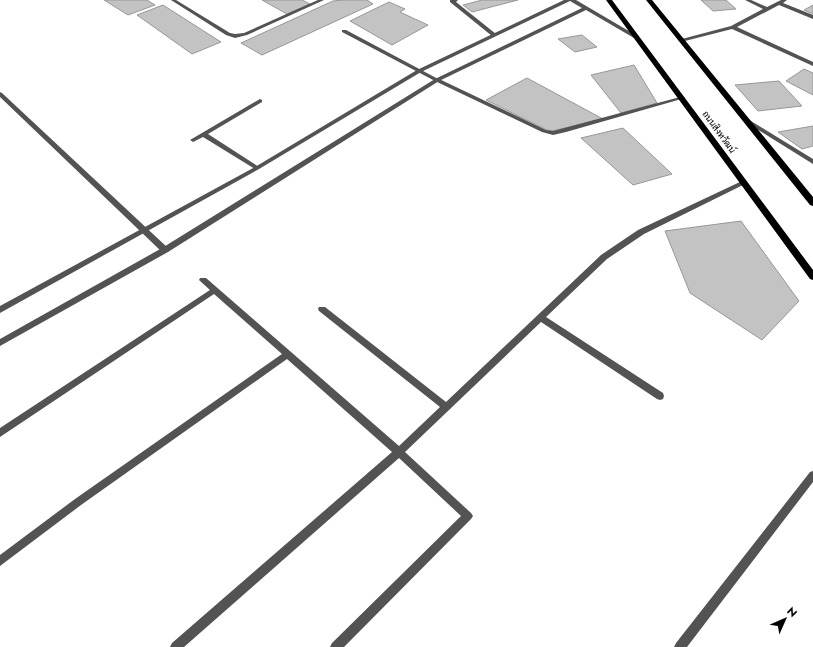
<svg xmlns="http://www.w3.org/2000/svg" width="813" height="647" font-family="Jost,Sarabun,sans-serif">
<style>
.building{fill:#c3c3c3;stroke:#979797}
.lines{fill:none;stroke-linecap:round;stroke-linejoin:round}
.service{fill:#535353;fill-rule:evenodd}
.minor{fill:#535353;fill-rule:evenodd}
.tertiary{fill:#535353;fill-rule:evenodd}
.primary{fill:#000;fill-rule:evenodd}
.labels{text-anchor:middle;stroke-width:3;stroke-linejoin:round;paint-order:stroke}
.far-street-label{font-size:9px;fill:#000;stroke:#fff}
</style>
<rect width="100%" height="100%" fill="#fff"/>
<!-- building -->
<path class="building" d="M104,0H147L155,5L128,15Z
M262,0H302L310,4L287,14Z
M343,0H367L373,4L262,55L241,43L333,1Z
M482,0H518L472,12L463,5Z
M701,0H726L736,9L713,11Z
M389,2L405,9L400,12L402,13L428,25L392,45L350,21Z
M163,5L221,42L192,54L137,15Z
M813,5V14L804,10Z
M582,35L597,47L575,52L558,39Z
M634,65L657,103L621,113L591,75Z
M804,69L813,73V95L786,81Z
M527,78L603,119L552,131L547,130L486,100Z
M779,81L802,106L758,111L735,85Z
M813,126V146L802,149L778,132Z
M623,128L672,174L633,185L581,138Z
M741,221L799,301L762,340L690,293L665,231Z"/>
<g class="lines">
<!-- service -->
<path class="service" d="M450,0H458L456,2L496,34V36H492L450,2Z
M342,30H346L440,80L435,81L342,32Z
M0,92L2,93L168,248L169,250L168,252H162L0,97Z
M260,99L262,100V102L208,134L259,167V169H255L203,137L193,142L190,140Z"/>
<!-- minor -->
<path class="minor" d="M171,0H176L230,33L235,34L244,33L318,0H324L247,35L235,38L226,35Z
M745,0H751L767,7L781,0H787L783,3L813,15V19L779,5L737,27L813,62V66L732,29L681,42L678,40L731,26L763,9Z
M437,78L546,130L553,131L680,97H684L685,98L566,132L553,135L542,132L435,81V79Z
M742,181H746L747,183L644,234L607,259L546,317L663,393L664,396L663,399L660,400L657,399L541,322L405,452L471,513L473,516L471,519L344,647H330L332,643L461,516L399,458L184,647H170L172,643L392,452L287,359L81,505L0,566V555L75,499L282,354L214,294L0,437V428L210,290L199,280L200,278H206L399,446L440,407L319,311L318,309L319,307H325L446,402L601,255L638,230Z
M813,471V482L687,647H674L676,643L810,472Z"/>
<!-- tertiary -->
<path class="tertiary" d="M564,0H576L639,37L634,38L586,10L439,81L168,252L0,346V339L162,248L435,79L582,8L570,1L421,72L259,169L0,313V306L255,167L417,70Z
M746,118L813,159V164L744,121V119Z"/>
<!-- primary -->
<path class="primary" d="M606,0H612L813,270V280L810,279Z
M646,0H652L813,197V206L810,205Z"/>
</g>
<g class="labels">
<!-- far-street labels -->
<g class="far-street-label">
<text transform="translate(719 132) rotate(54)" y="3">ถนนสิงหวัฒน์</text>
</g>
</g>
<!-- north arrow -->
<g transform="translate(785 619) rotate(45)" stroke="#ffffff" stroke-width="3" paint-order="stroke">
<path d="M0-3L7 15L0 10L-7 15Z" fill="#000000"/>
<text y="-6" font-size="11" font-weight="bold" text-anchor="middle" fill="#000000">N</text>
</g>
</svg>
